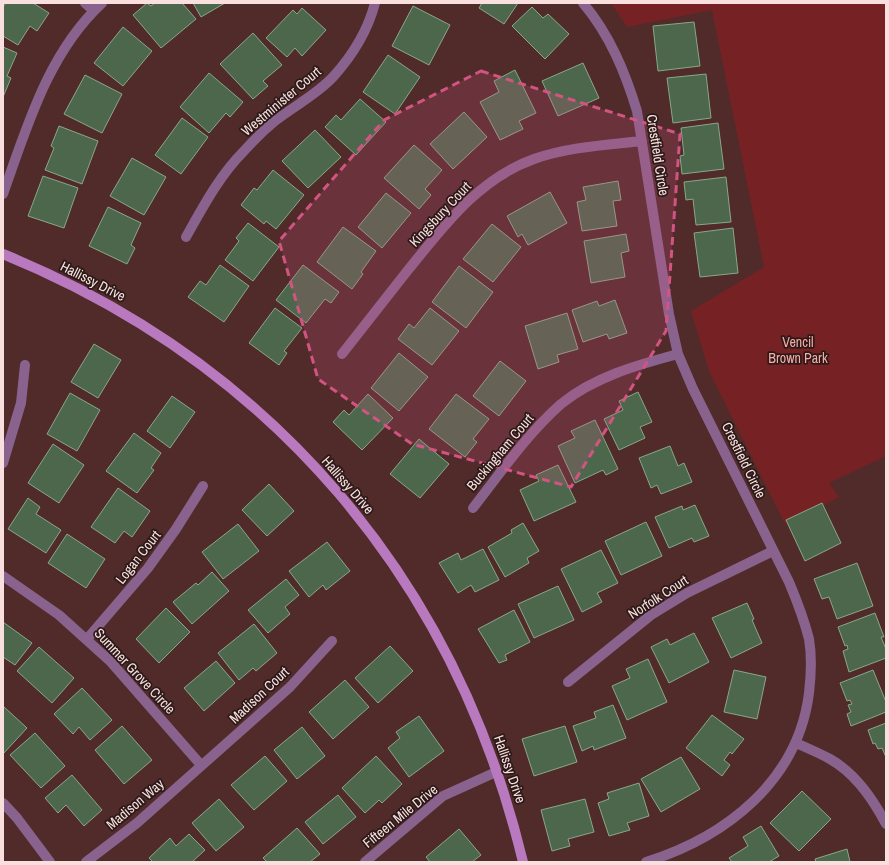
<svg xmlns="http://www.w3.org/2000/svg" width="889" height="865" font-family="'Archivo Narrow',sans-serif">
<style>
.green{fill:#762224}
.building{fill:#4c674b;stroke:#8aa788}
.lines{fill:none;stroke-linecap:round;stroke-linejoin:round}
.street{stroke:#8a628e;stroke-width:10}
.secondary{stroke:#b879bf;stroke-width:10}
.marked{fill:#d25482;fill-opacity:0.2;stroke:#d25482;stroke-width:3;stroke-dasharray:8 5;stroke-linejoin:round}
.labels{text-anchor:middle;stroke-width:3.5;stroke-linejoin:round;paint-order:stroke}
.street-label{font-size:14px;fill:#f9e0de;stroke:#2b1a19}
.park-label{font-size:14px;fill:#f8aca7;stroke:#2b1a19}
</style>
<rect width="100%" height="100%" fill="#502b2a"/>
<!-- green -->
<path class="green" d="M611,3H886V456L829,483L839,497L785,524L709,371L691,311L764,267L712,10L627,27Z"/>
<!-- building -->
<path class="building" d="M6,3H33L49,13L37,31L30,26L18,45L3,36V7Z
M147,3L151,6L155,3H182L196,19L161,48L133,15Z
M193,3H225L201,17Z
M482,3H518L504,24L479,8Z
M413,6L450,25L429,65L392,46Z
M532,7L543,18L548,14L569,34L545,59L512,26Z
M302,8L326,30L302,56L295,48L287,57L266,38L293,10L297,14Z
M694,22L700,66L658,71L653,26Z
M123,27L152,51L123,86L94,63Z
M253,33L282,65L263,81L268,86L253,99L220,64Z
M3,47L17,53L7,76L11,78L3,97Z
M388,55L420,77L395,114L363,92Z
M583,63L599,98L558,116L542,81Z
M515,70L536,113L519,121L523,129L500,140L480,102L499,92L494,81Z
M209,73L243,102L230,117L226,113L209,133L180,107Z
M706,74L711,118L673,123L667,78Z
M85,75L122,94L102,133L64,114Z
M360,99L386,122L356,155L325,127L336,115L341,120Z
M464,112L487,137L453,169L430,144Z
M182,118L208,137L181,174L155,155Z
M718,123L724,169L682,174L680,156L684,155L681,128Z
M59,126L98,141L82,184L45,170L54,148L51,146Z
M315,130L341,157L308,188L282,161Z
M414,145L442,170L425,189L431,195L419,209L384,178Z
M132,158L166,177L144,215L110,196Z
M273,170L304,195L276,229L266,221L264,224L241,205L254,188L257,190Z
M43,176L78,188L64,228L28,216Z
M726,177L731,222L696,225L693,199L686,200L684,182Z
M618,181L621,200L613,201L617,226L582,231L577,202L586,200L583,187Z
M550,192L567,223L528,245L522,234L518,237L507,216Z
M386,193L411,213L382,248L358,227Z
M108,207L141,223L131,245L135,248L127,264L89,246Z
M248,223L279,247L253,281L225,260L239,241L236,238Z
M492,224L521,247L493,282L463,259Z
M343,227L376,251L361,272L363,274L352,289L317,262Z
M733,228L738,273L700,277L694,233Z
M626,234L629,251L621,253L625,277L591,283L584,241Z
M220,265L249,286L224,322L188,297L200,281L206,285Z
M303,265L339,292L331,303L325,299L306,323L276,300Z
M459,266L493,292L466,328L432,302Z
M615,300L627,333L609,339L607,334L583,342L572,310L597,301L599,306Z
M275,308L302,328L284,351L287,353L279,365L249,343Z
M430,308L459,331L432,365L398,339L409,324L414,328Z
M567,313L578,349L557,355L559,362L538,369L525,326Z
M94,344L121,360L98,398L71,382Z
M399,353L428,377L399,411L371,388Z
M500,361L526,381L499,416L473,396Z
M638,392L652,422L640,427L645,438L619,450L604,419L623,410L619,401Z
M70,393L100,410L77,451L47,434Z
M368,394L393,418L362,450L333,422L344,410L349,415Z
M456,394L489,419L473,439L477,442L465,457L429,429Z
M172,396L195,412L170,448L147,431Z
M595,420L618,469L606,475L603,470L575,483L558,446L575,438L571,431Z
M134,433L161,453L151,468L154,470L137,493L106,471Z
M419,439L449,464L420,498L390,474Z
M53,444L84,465L59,503L28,483Z
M670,446L678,466L684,463L692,482L661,494L657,485L651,488L639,458Z
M558,465L576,502L534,521L520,490L539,481L536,475Z
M269,484L294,511L267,536L242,510Z
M118,488L150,511L132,537L124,531L115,543L91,527Z
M28,498L40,507L36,514L61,530L46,553L8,529Z
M822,503L841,543L805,561L786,520Z
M695,505L709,536L694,542L692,538L669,548L655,517L682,506L683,510Z
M646,522L662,556L621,575L605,541Z
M523,523L539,551L527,558L529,563L505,577L488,547L512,533L511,530Z
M238,524L259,551L223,579L202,552Z
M67,534L105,559L86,588L48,563Z
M327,542L350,571L326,590L323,585L309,597L289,571Z
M483,549L499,580L475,592L471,585L458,593L439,563L458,553L461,560Z
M601,550L618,583L597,593L602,602L582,612L561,569Z
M857,563L873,606L837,619L829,597L822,599L814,579Z
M212,572L229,591L192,624L173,602L196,583L198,585Z
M286,579L299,595L285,607L290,614L268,633L248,610Z
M558,586L574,620L534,638L518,604Z
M747,603L754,619L752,620L762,643L731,658L712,618Z
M166,608L190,632L159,663L136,639Z
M514,610L530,642L505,655L507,660L499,663L478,629Z
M875,613L884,637H881L886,649V658L849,672L843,651L848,649L847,645L845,646L838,627Z
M3,622L32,643L15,665L3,657Z
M254,624L277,653L256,671L253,668L239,680L218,653Z
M694,633L709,662L669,683L651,647L667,639L670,645Z
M390,646L413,671L378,703L355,678Z
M39,647L74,678L52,703L17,671Z
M648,659L667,702L627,720L612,686L630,678L626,669Z
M216,661L235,683L204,711L184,688Z
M734,670L766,677L757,719L724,712Z
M873,670L886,702V712L851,726L847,714L851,712L848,705L852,704L850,700L847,701L840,683Z
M345,680L369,707L333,739L309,712Z
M82,688L112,720L90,740L79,727L73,734L54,714Z
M613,705L626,738L594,750L593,746L582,751L573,726L596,718L594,712Z
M3,706L27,728L3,754Z
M712,715L744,739L732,754L730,752L724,760L730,765L722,776L686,748Z
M419,716L444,751L409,777L388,748L400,738L396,732Z
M886,723V757L882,748L878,749L875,743L873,744L868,730Z
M122,726L152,760L124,784L95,750Z
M565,726L577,762L534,776L522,739Z
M302,727L325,756L297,779L274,750Z
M35,733L65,766L41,788L10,755Z
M265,756L287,781L254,810L231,785Z
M376,756L402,784L382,803L379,800L365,813L342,788Z
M681,757L700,789L661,812L641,779Z
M72,775L102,810L84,826L66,805L58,813L45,798Z
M639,783L649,816L627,823L630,830L609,836L598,803L609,799L607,793Z
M802,791L831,819L799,851L770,823Z
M338,795L356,817L323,844L305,822Z
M219,799L244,827L216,851L192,823Z
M585,799L594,832L568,839L570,846L552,851L541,810Z
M761,826L779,856L769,862H732L729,858L748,846L743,837Z
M297,828L320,854L310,862H267L263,858Z
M459,829L481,855L472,862H430L426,857Z
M189,834L205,850L192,862H153L149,858L170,838L176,846Z
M847,849L850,862H816L815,859Z"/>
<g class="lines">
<!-- street -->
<path class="street" d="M85,3L94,11
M583,3C610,35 625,72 637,111L669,314L678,354L693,389L789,582C797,601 804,619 809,639C812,656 811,676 809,693C798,781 726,837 646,862
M3,194C27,127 48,53 102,3
M186,237C203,207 219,176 244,151C253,141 264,130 275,121C294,106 316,95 333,77C352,56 368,30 375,3
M342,354C364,326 386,298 408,270C444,226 478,179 534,159C568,147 606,145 642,141
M3,463L21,403L25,365
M473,508C501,472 527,434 561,404C594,377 637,365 678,354
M3,576L59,615L110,661L201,765
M87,639L148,568L176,529L203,486
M568,682L651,615L687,593L773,551
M796,743C807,748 819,753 830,759C855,773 873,799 886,824
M3,803L17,818L50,862
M86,862L137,823L290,687L332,641
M365,862L443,796L496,772"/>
<!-- secondary -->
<path class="secondary" d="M3,254C272,364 455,579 523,862"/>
</g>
<!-- marked area -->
<path class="marked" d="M481,71L680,134L666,331L571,487L412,444L318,379L279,241L384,120Z"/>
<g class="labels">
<!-- street labels -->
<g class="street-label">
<text transform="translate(281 101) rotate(-40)" y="5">Westminister Court</text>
<text transform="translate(658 155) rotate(81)" y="5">Crestfield Circle</text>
<text transform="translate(440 214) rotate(-47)" y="5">Kingsbury Court</text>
<text transform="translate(93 281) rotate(27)" y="5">Hallissy Drive</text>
<text transform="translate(500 452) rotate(-50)" y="5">Buckingham Court</text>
<text transform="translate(744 460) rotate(64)" y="5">Crestfield Circle</text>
<text transform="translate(348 485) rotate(49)" y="5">Hallissy Drive</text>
<text transform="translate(138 557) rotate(-52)" y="5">Logan Court</text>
<text transform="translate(658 597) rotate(-33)" y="5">Norfolk Court</text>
<text transform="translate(135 671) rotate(47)" y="5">Summer Grove Circle</text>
<text transform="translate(259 695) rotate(-43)" y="5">Madison Court</text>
<text transform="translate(510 769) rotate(71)" y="5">Hallissy Drive</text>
<text transform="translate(135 804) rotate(-40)" y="5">Madison Way</text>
<text transform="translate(400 816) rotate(-39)" y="5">Fifteen Mile Drive</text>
</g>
<!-- park labels -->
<g class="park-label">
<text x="798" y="347">Vencil<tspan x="798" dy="16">Brown Park</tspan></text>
</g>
</g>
<!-- border -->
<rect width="889" height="865" fill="none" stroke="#f9e0de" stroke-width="8"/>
</svg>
